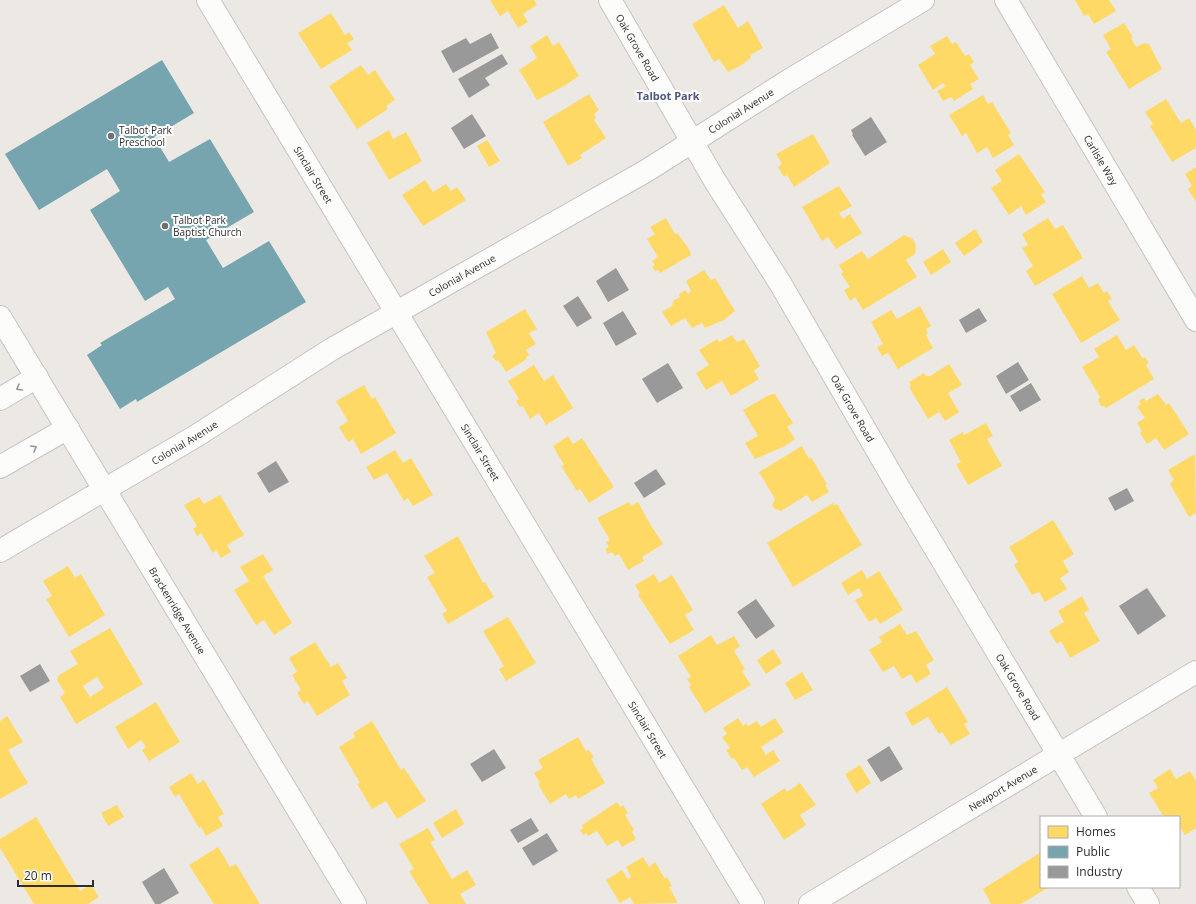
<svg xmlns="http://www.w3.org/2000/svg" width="1196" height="904" font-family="'Open Sans',sans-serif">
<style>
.homes{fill:#ffd966;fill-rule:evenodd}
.public{fill:#76a5af}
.industry{fill:#999}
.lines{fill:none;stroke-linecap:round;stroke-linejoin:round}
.minor-casing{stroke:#c5c4c5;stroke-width:24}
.minor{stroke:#fcfcfb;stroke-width:22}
.oneway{stroke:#959594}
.poi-dot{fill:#706f6e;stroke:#fff;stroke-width:1.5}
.labels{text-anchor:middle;stroke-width:4;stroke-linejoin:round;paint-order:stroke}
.street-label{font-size:10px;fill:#2e2e2e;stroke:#fff}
.poi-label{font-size:10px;fill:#2e2e2e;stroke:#fff;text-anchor:start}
.neighbourhood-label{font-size:11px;font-weight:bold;fill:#4d5680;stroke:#fff}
</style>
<rect width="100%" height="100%" fill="#ece8e4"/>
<!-- homes -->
<path class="homes" d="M490,0H534L537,5L523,14L528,22L518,28L508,11L500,16Z
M1075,0H1109L1116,11L1094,24L1088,14L1084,16Z
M724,5L738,28L748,21L763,48L750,55L751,58L740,66L728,72L719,59L714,62L692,24Z
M331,13L345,35L349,32L354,39L347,43L352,50L321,69L298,33Z
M1124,23L1133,37L1131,38L1136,47L1144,43L1149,44L1162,69L1129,89L1106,52L1111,49L1103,35Z
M547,35L553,46L559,42L579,76L564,86L537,100L519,70L537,58L530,46Z
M947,36L952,44L956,42L965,56L969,54L974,62L970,65L979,79L970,84L973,89L954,101L951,97L943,101L937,91L946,86L943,83L933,90L918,65L935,54L930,46Z
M361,65L368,75L375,70L395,100L386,106L388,109L357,129L329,86Z
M589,94L599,110L594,114L596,118L594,120L606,138L580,155L582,158L568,166L543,122Z
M983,95L988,104L992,102L1011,133L1008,135L1014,145L993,158L987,147L977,153L966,133L962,136L949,115Z
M1166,99L1181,123L1189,118L1196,130V148L1172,162L1150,126L1153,124L1145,112Z
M389,130L393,139L406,132L422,161L389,180L367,143Z
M813,134L830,163L794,187L787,175L784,177L778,167L782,164L776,154Z
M487,140L500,161L489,167L477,146Z
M1019,154L1045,192L1041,195L1046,202L1026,215L1021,206L1009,215L991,188L1002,181L995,170Z
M1196,167V202L1188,189L1192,186L1185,174Z
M425,180L433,192L446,184L451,191L457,187L466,200L423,226L402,195Z
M839,186L852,206L839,213L843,219L850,214L862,233L836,249L828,237L822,241L802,207Z
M666,218L675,234H678L689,249L691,255L660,273L658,270L655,271L652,267L655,265L652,261L658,257L647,239L655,234L650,227Z
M1048,218L1055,229L1063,225L1083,258L1035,286L1026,271L1033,266L1022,248L1028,245L1022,234Z
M975,229L983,242L964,256L955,243Z
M904,235L913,239L916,246L915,254L906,260L917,277L863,310L855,297L850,301L844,290L850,287L841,274L843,272L839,265L862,251L868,259Z
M943,249L951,262L931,275L923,262Z
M704,270L711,280L715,278L735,311L724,320L705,328L702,323L692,328L685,318L671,326L662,312L672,306L674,300L680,297L679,294L685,290L688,294L691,291L686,281Z
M1082,276L1089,288L1098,283L1104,293L1107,291L1112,299L1108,301L1120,320L1081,343L1052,294Z
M920,306L931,326L926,329L928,333L926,335L933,348L898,369L888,353L882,356L877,347L883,344L871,322L891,310L897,319Z
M525,309L537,329L529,333L536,344L526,350L529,355L526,357L527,359L506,372L498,360L496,361L492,356L496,353L486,332Z
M732,335L737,342L744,339L760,366L754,371L759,379L731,396L722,381L706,390L696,373L709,365L699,350L717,339L719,342Z
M1117,335L1126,350L1134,345L1143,359L1145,357L1149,363L1146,365L1154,379L1106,408L1104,406H1101L1098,400L1100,397L1082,367L1099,357L1094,349Z
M949,364L962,385L948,393L959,412L945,421L939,412L928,419L909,387L911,386L909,382L924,373L926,376H930Z
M534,365L544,381L553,375L573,408L546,425L539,413L530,419L523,406L520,407L516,401L519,399L508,381Z
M364,385L372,399L375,397L396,433L361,454L353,439L348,442L339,427L348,421L336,401Z
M775,394L793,423L787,427L795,439L785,446L755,459L745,443L758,436L743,410L769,395Z
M1158,394L1166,405L1169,403L1189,434L1164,450L1156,438L1147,444L1140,433L1142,431L1137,423L1145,418L1137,407L1141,404L1139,401L1144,398L1146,401Z
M986,423L993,436L987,439L1002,466L968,485L956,464L961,462L949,440L963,432L964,435Z
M568,436L573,444L582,438L614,487L589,503L580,489L577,491L561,466L564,465L553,446Z
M802,446L809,459L811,457L827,484L825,485L829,492L812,502L807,495L781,511L775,509L772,505L775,499L759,472Z
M395,450L403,463L411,458L433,495L413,506L408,498L404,501L387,473L374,480L366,467Z
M1195,454L1196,513L1189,517L1170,484L1174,480L1168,470Z
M220,495L244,535L227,545L231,552L221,558L216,550L213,553L201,533L197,536L193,529L197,526L184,505L199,497L204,504Z
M629,502L631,506L638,502L650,524L663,544L642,557L644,561L628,570L619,554L615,556L612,552L608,554L605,549L609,547L606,542L610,540L597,518Z
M833,503L834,505L837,504L862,545L793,587L767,543Z
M1053,520L1074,554L1063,561L1069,572L1060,578L1067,589L1045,602L1039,592L1032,595L1014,565L1018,562L1009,547Z
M458,536L483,583L485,582L494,597L448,624L442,614L447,611L427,577L435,573L424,556Z
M263,554L273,570L263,576L292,623L274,635L264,620L256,625L234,590L249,581L240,567Z
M68,566L75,578L81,574L105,615L69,637L46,599L52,596L43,581Z
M862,570L867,579L879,571L903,610L880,624L876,618L869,622L855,600L863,596L859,588L848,595L841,583Z
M654,574L659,583L672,575L693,610L685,615L694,630L670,644L638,595L640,593L635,585Z
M1082,596L1089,610L1084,613L1100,641L1070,658L1061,641L1057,644L1049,631L1064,622L1058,611Z
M508,617L536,663L506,681L499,669L504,666L483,631Z
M900,624L907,635L916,631L934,660L926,665L931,674L916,683L911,674L902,679L894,666L883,672L869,650L882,642L879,637Z
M110,628L143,684L76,724L60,697L65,693L57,680L59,675L78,664L70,651ZM97,677L104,688L90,697L83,686Z
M711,635L717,645L734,636L740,646L734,651L745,669L742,671L751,685L705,713L689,687L691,685L687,679L691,677L678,656Z
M315,642L331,667L338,663L347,678L342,681L350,695L317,716L308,701L304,704L297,693L301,690L292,675L297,672L289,658Z
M773,649L782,663L766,674L757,660Z
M802,672L813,690L795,700L785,683Z
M947,687L968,722L964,724L970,734L951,745L942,732L939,734L928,717L912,726L905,713Z
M156,702L180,742L149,761L142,750L146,747L141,740L128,749L115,727Z
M7,716L23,742L8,750L28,783L0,799V721Z
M738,718L743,726L746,723L748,726L757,721L761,727L775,718L784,732L761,747L766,755L773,750L780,761L754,777L747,767L742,770L734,758L732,759L726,750L730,748L722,737L727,734L723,728Z
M372,721L401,770L404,768L426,801L397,819L386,801L372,809L357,784L360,783L339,747L355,737L353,733Z
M578,737L586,751L589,750L594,757L591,759L605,783L578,799L576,795L569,799L566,794L550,804L538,784L540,783L534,773L543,768L538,760Z
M860,765L871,783L856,793L845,774Z
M1170,769L1176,779L1190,771L1196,781V828L1185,835L1179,826V817H1164L1149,793L1158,788L1153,780Z
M191,773L198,784L204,780L224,814L218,817L223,826L206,836L201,827L199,828L179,794L175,797L169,787Z
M800,783L816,805L800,815L806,825L784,840L761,804L785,788L787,792Z
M617,802L620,807L623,805L628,813L625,815L634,830L632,832L636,839L622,847L618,840L607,846L597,831L588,836L586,833L583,835L580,830L583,828L582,825Z
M117,805L124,817L108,826L101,813Z
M456,809L464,824L442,838L433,823Z
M36,817L80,891L91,885L99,897L88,904H34L0,848V839Z
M428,828L435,840L430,842L452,879L467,870L476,885L460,894L466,904H429L409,871L414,869L399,844Z
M218,847L230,867L236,864L260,904H214L189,865Z
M1041,852V887H1049L1021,904H991L983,889Z
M643,857L649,867L655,862L665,879L667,877L672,886L669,887L678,903L634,904L630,897L620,903L606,880L622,870L628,879L631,877L626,867Z"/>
<!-- public -->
<path class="public" d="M162,60L194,113L154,137L169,162L210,139L254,212L206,240L223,268L269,241L306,302L137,402L136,399L120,409L87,355L102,345L100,343L175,299L168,287L145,301L90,210L120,191L107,169L39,210L5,154Z"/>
<!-- industry -->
<path class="industry" d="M491,33L499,48L453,73L441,51L466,38L470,44Z
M502,54L508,64L485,78L490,85L469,98L458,79Z
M472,114L486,136L464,149L451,128Z
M871,117L887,142L865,156L852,135L853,134L851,130Z
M616,268L629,290L608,302L596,281Z
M578,296L592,318L577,327L563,306Z
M979,308L987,321L966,333L959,320Z
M623,311L637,334L616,346L603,323Z
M1018,362L1029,380L1006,394L996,376Z
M668,363L683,388L657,403L642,379Z
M1031,383L1041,400L1020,412L1010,396Z
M276,461L289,482L269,493L257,473Z
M656,469L666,484L644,498L634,483Z
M1127,488L1134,501L1115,511L1108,498Z
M1147,588L1166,616L1138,635L1119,606Z
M756,599L775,626L756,639L737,612Z
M40,664L50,681L30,692L20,676Z
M889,746L903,769L881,782L867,760Z
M494,749L506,768L482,782L470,764Z
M531,818L539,831L518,843L510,830Z
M547,833L558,851L533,866L522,848Z
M164,868L179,893L160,904H155L142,882Z"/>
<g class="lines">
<defs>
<g id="minor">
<path id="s1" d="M208,0L753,904"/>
<path id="s2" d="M610,0L715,181L780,283L899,488L1096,817"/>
<path id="s3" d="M1006,0L1196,320"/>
<path id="s4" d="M0,317L355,904"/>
<path d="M0,399L37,377"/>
<path d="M0,467L68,428"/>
<path id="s5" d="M0,551L196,436L332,349L646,171L788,81L923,0"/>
<path d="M1138,887L1148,904"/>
<path id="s6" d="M810,904L1196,672"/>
</g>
</defs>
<!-- minor casing -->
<use href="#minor" class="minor-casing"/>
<!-- minor -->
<use href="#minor" class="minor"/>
</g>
<!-- one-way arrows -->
<defs><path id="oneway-chevron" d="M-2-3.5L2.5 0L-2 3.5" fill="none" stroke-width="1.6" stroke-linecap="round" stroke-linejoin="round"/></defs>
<g class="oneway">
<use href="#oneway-chevron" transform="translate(19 388) rotate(150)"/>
<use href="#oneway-chevron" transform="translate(34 448) rotate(-30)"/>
</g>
<!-- markers -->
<g class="poi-dot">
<circle cx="111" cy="136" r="4"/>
<circle cx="165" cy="226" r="4"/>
</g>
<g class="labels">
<!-- street labels -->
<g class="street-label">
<text dy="4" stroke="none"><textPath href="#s2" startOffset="55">Oak Grove Road</textPath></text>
<text dy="4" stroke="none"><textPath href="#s5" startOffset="862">Colonial Avenue</textPath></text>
<text dy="4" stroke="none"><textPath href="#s3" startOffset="186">Carlisle Way</textPath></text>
<text dy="4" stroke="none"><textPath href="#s1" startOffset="204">Sinclair Street</textPath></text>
<text dy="4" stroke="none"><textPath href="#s5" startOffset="538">Colonial Avenue</textPath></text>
<text dy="4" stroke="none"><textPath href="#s2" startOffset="475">Oak Grove Road</textPath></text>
<text dy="4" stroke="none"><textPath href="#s5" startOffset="214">Colonial Avenue</textPath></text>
<text dy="4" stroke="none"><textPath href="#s1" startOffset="528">Sinclair Street</textPath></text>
<text dy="4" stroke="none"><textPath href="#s4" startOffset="343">Brackenridge Avenue</textPath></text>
<text dy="4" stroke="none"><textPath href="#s2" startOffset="799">Oak Grove Road</textPath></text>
<text dy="4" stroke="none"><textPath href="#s1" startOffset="852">Sinclair Street</textPath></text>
<text dy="4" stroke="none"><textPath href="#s6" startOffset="225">Newport Avenue</textPath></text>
</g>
<!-- poi labels -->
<g class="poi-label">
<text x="119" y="134">Talbot Park<tspan x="119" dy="12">Preschool</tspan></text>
<text x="173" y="224">Talbot Park<tspan x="173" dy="12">Baptist Church</tspan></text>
</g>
<!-- neighbourhood labels -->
<g class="neighbourhood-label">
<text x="668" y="100">Talbot Park</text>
</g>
</g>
<!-- legend -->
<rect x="1040" y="816" width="140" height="72" fill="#ffffff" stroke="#ababab"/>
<rect x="1048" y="826" width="20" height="12" fill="#ffd966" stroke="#ababab"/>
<text x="1076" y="836" font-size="12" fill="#2e2e2e">Homes</text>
<rect x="1048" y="846" width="20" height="12" fill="#76a5af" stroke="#ababab"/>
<text x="1076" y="856" font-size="12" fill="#2e2e2e">Public</text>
<rect x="1048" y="866" width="20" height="12" fill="#999999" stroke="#ababab"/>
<text x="1076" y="876" font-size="12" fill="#2e2e2e">Industry</text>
<!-- scale -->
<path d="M18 880v6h75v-6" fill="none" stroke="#2e2e2e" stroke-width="2"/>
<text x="24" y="880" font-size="12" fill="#2e2e2e" stroke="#ffffff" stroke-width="3" paint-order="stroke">20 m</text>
</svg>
